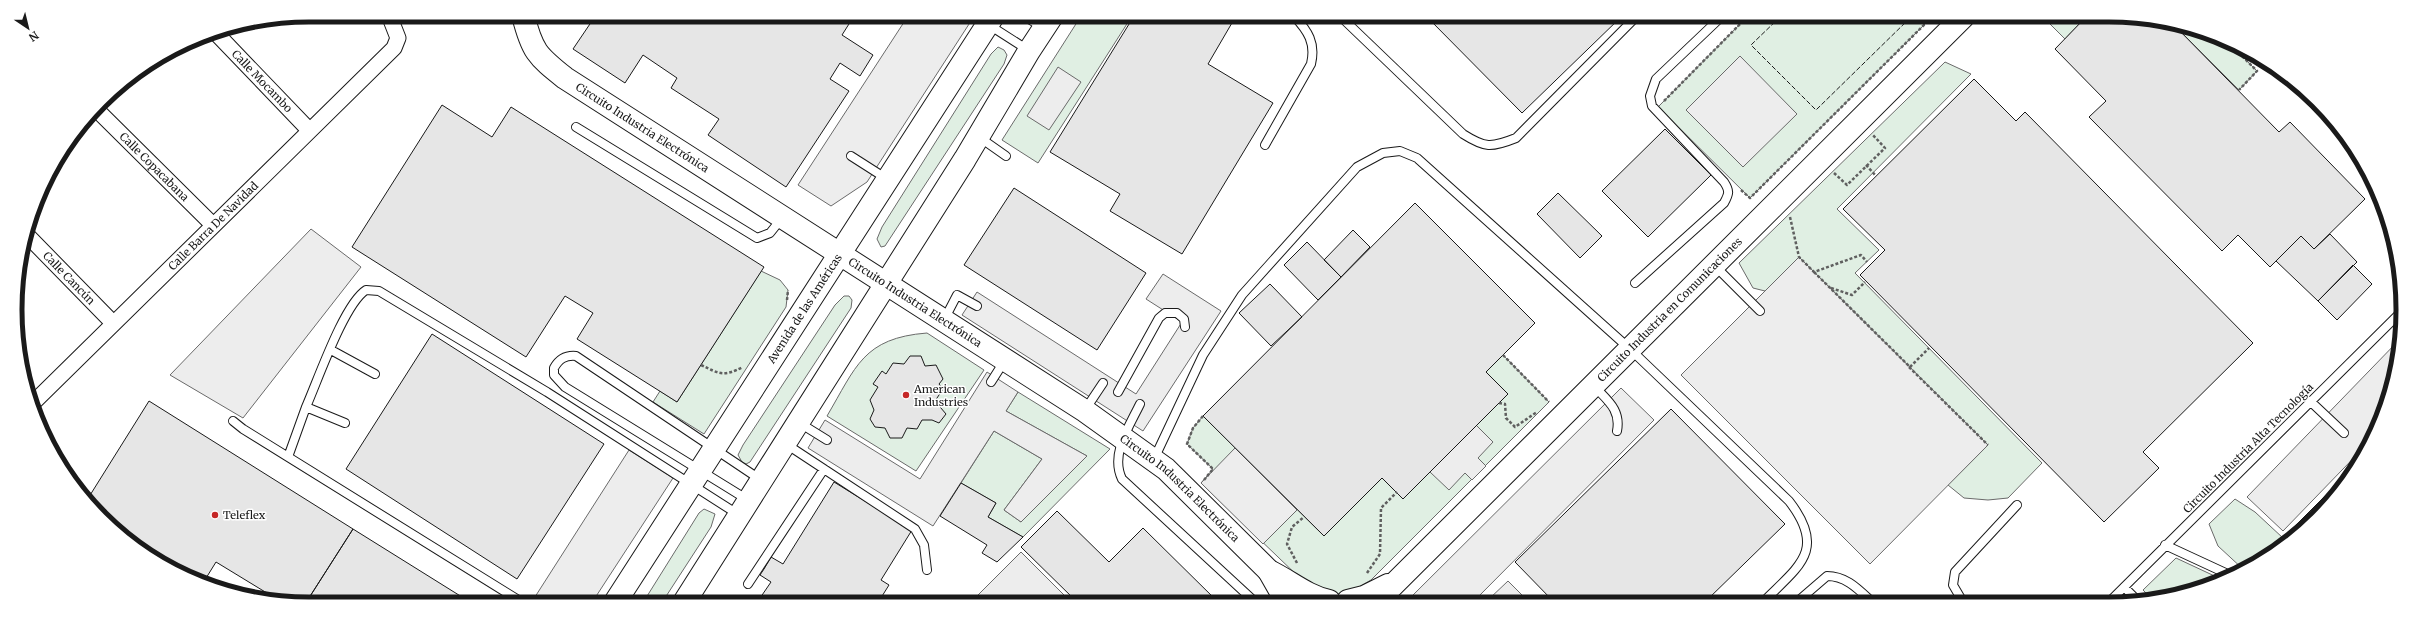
<svg xmlns="http://www.w3.org/2000/svg" width="2418" height="619" font-family="Merriweather,serif">
<style>
.green{fill:#e0efe3;stroke:#6a6a6a}
.parking{fill:#ededed;stroke:#6a6a6a}
.building{fill:#e6e6e6;stroke:#1a1a1a}
.lines{fill:none;stroke-linecap:round;stroke-linejoin:round}
.lane-casing{stroke:#1a1a1a;stroke-width:10}
.street-casing{stroke:#1a1a1a;stroke-width:17}
.secondary-casing{stroke:#1a1a1a;stroke-width:24}
.path{stroke:#5f5f5f;stroke-width:2.5;stroke-dasharray:3 2;stroke-linecap:butt}
.lane{stroke:#fff;stroke-width:8}
.street{stroke:#fff;stroke-width:15}
.secondary{stroke:#fff;stroke-width:22}
.fence{stroke:#1a1a1a;stroke-width:1;stroke-dasharray:5 2;stroke-linecap:butt}
.poi-dot{fill:#c62828;stroke:#fff;stroke-width:1.5}
.labels{text-anchor:middle;stroke-width:3;stroke-linejoin:round;paint-order:stroke}
.street-label{font-size:11px;fill:#1a1a1a;stroke:#fff}
.poi-label{font-size:11px;fill:#1a1a1a;stroke:#fff;text-anchor:start}
.rim{fill:none;stroke:#1a1a1a;stroke-width:5}
</style>
<rect width="100%" height="100%" fill="#fff"/>
<!-- green -->
<path class="green" d="M1081,16H1132L1038,163L1002,140Z
M1747,17H1932L1750,198L1658,107Z
M2043,17H2086L2065,39Z
M2173,24L2203,31L2228,42L2257,71L2239,90Z
M998,47L1004,50L1007,55L1004,64L885,246L881,247L877,239L882,227L991,54Z
M1945,62L1971,74L1837,209L1879,250L1855,273L2042,463L2008,498L1988,500L1964,498L1948,485L1988,445L1799,257L1765,291L1753,288L1739,263Z
M761,271L780,280L788,290L786,307L704,434L653,402L660,391L677,402Z
M844,296H849L852,300L851,308L750,462L746,464L742,462L738,455L743,445L835,305Z
M927,333L984,370L916,471L827,416C856,367 863,338 927,333Z
M1503,355L1549,402L1371,580L1357,588L1338,594L1319,590L1304,582L1201,483L1213,469L1187,444L1193,428L1203,416L1324,536L1382,478L1403,499L1508,394L1486,372Z
M1018,392L1110,449L1023,537L988,517L996,503L961,483L994,431L1042,459L1004,510L1021,522L1087,456L1006,411Z
M2235,499L2255,512L2283,538L2273,549L2244,570L2218,546L2209,524Z
M704,509L715,514L711,527L663,601H644L699,513Z
M2176,558L2221,579L2153,600L2143,590Z"/>
<!-- parking -->
<path class="parking" d="M908,16H962L971,21L867,182L831,206L798,185Z
M1740,56L1797,114L1743,167L1686,110Z
M1058,67L1081,82L1049,130L1027,116Z
M311,229L361,267L243,418L170,375Z
M1799,257L1988,445L1870,564L1681,375Z
M1163,274L1221,311L1143,431L962,315L977,292L1136,394L1182,322L1146,299Z
M2401,338L2400,348L2373,438L2283,531L2247,497Z
M987,372L1018,392L1006,411L1087,456L1021,522L1004,510L1042,459L994,431L933,526L808,448L825,420L920,479Z
M1621,388L1654,420L1474,601H1407Z
M1476,425L1493,442L1478,458L1486,466L1472,480L1465,473L1449,490L1430,472Z
M1235,448L1297,510L1263,544L1201,483Z
M629,450L673,478L593,601H536L533,600Z
M1021,552L1070,601H972Z
M1508,581L1528,601H1491L1489,599Z"/>
<!-- building -->
<path class="building" d="M596,15L854,16L842,35L873,55L860,76L840,63L830,79L849,91L786,187L708,135L719,119L671,88L677,78L643,55L625,83L573,49Z
M1134,16H1236L1208,64L1273,103L1182,254L1110,211L1120,194L1050,152Z
M1427,17H1621L1522,113Z
M2086,17L2147,18L2173,24L2279,132L2290,122L2365,199L2314,249L2301,236L2270,267L2238,235L2222,251L2089,117L2106,101L2055,49Z
M1974,79L2016,121L2025,112L2253,343L2143,452L2159,468L2104,522L1860,275L1885,250L1843,209Z
M442,105L492,137L511,107L764,267L677,402L577,339L593,313L565,296L526,357L352,247Z
M1665,129L1711,175L1648,237L1602,191Z
M1014,188L1146,273L1097,350L964,265Z
M1558,193L1602,236L1580,258L1537,214Z
M1415,203L1535,323L1486,372L1508,394L1403,499L1382,478L1324,536L1203,416Z
M1353,230L1370,247L1341,277L1324,260Z
M2330,234L2357,262L2318,301L2276,261L2301,236L2314,249Z
M1307,242L1341,277L1318,300L1284,265Z
M2353,265L2372,284L2337,320L2318,301Z
M1270,284L1302,317L1271,346L1239,313Z
M432,334L604,444L517,579L346,469Z
M910,356H921L925,366L936,365L943,379L939,384L943,389L935,401L946,414L939,423L932,420H922L917,429L907,428L902,438H890L885,428L875,427L870,419L874,410L870,400L878,387L873,384L882,371L886,374L893,363L904,364Z
M149,401L353,529L307,601H280L216,562L203,583L162,565L115,531L87,500Z
M1671,409L1785,524L1706,601H1553L1515,562Z
M2351,470L2317,518L2301,529L2296,525Z
M834,482L912,530L881,580L889,585L879,601L868,597L865,601H758L771,582L760,575L764,569L771,557L783,564Z
M961,483L996,503L988,517L1023,537L997,562L982,553L987,545L940,516Z
M1057,511L1109,562L1143,528L1217,601H1076L1021,547Z
M353,529L462,597L459,601H307Z"/>
<g class="lines">
<defs>
<path id="lane" d="M975,16L1028,50
M1024,16L1044,28
M1340,16L1463,134C1485,148 1491,148 1516,138L1636,17
M2286,76L2345,135
M576,127L757,238L770,233L782,218
M979,137L1006,156
M1265,145L1311,64C1316,43 1308,31 1294,16
M851,156L887,179
M1714,265L1760,311
M1635,283L1724,203C1729,194 1730,191 1724,182L1652,106L1650,96L1656,79L1717,21L1718,17
M944,320L957,295L977,306
M331,350L375,374
M991,382L1005,360
M1595,387C1608,401 1621,410 1617,431
M1118,392L1159,318L1165,313H1177L1184,319L1185,327
M2310,401L2344,433
M1140,404C1129,427 1110,454 1122,479L1254,601
M1085,410L1103,383
M233,421L243,429L520,601
M798,422L827,440
M345,423L306,407C318,380 344,304 366,290L379,291L547,392L739,515
M786,444L915,529L924,545L927,570
M288,457L306,407
M1154,459L1203,355L1242,295L1357,167L1383,153L1400,151L1417,158L1631,350L1789,501C1827,550 1799,566 1764,601
M748,500L565,387L554,375V368C559,359 565,355 576,356L761,480
M2165,545L2232,576
M748,584L824,469
M2124,587L2139,602
M1798,601L1827,576C1846,576 1858,589 1871,601
M1963,602L1953,585L1955,572L2017,505
M2109,602L2402,311"/>
<g id="street">
<path id="s1" d="M215,32L309,130"/>
<path id="s2" d="M96,109L213,225"/>
<path id="s3" d="M25,233L113,323"/>
<path id="s4" d="M32,404L394,48L398,38L389,15"/>
</g>
<g id="secondary">
<path id="s5" d="M523,15C532,51 537,56 565,78L1085,411L1166,469L1269,571C1290,581 1306,596 1329,601"/>
<path d="M1269,571L1286,601"/>
<path id="s6" d="M616,601L993,16"/>
<path d="M685,601L965,159L1029,51L1052,16"/>
<path d="M1348,601L1364,597L1388,585"/>
<path id="s7" d="M1377,601L1963,17"/>
</g>
</defs>
<!-- lane casing -->
<use href="#lane" class="lane-casing"/>
<!-- street casing -->
<use href="#street" class="street-casing"/>
<!-- secondary casing -->
<use href="#secondary" class="secondary-casing"/>
<!-- path -->
<path class="path" d="M2077,17L2082,22
M2228,42L2257,71L2239,90
M1664,101L1747,17
M1866,165L1876,176
M1834,173L1847,185L1885,148L1872,134
M1741,190L1750,198L1932,17
M1790,217L1799,257L1814,272L1861,255L1867,262
M1814,272L1910,367L1929,348
M1831,288L1852,295L1865,282
M787,300L788,290
M1503,355L1549,402
M701,365C720,374 723,377 743,367
M1909,367L1988,445
M1499,403L1505,404L1506,418L1515,427L1537,412
M1203,416L1193,428L1187,444L1213,469L1204,480
M1297,563L1287,544L1292,527L1304,517
M1367,573L1380,554L1381,508L1397,492"/>
<!-- lane -->
<use href="#lane" class="lane"/>
<!-- street -->
<use href="#street" class="street"/>
<!-- secondary -->
<use href="#secondary" class="secondary"/>
<!-- fence -->
<path class="fence" d="M1780,17L1751,45L1816,110L1911,17
M1792,17L1793,19L1795,17"/>
</g>
<!-- markers -->
<g class="poi-dot">
<circle cx="906" cy="395" r="4"/>
<circle cx="215" cy="515" r="4"/>
</g>
<g class="labels">
<!-- street labels -->
<g class="street-label">
<text dy="4" stroke="none"><textPath href="#s1" startOffset="68">Calle Mocambo</textPath></text>
<text dy="4" stroke="none"><textPath href="#s5" startOffset="170">Circuito Industria Electrónica</textPath></text>
<text dy="4" stroke="none"><textPath href="#s2" startOffset="82">Calle Copacabana</textPath></text>
<text dy="4" stroke="none"><textPath href="#s4" startOffset="254">Calle Barra De Navidad</textPath></text>
<text dy="4" stroke="none"><textPath href="#s3" startOffset="63">Calle Cancún</textPath></text>
<text dy="4" stroke="none"><textPath href="#s5" startOffset="494">Circuito Industria Electrónica</textPath></text>
<text dy="4" stroke="none"><textPath href="#s6" startOffset="348">Avenida de las Américas</textPath></text>
<text dy="4" stroke="none"><textPath href="#s7" startOffset="413">Circuito Industria en Comunicaciones</textPath></text>
<text transform="translate(2248 448) rotate(-45)" y="4">Circuito Industria Alta Tecnología</text>
<text dy="4" stroke="none"><textPath href="#s5" startOffset="818">Circuito Industria Electrónica</textPath></text>
</g>
<!-- poi labels -->
<g class="poi-label">
<text x="914" y="393">American<tspan x="914" dy="13">Industries</tspan></text>
<text x="223" y="519">Teleflex</text>
</g>
</g>
<!-- crop -->
<path d="M0 0H2418V619H0ZM309 22H2109A287 287 0 0 1 2396 309V310A287 287 0 0 1 2109 597H309A287 287 0 0 1 22 310V309A287 287 0 0 1 309 22Z" fill="#fff" fill-rule="evenodd"/>
<path class="rim" d="M309 22H2109A287 287 0 0 1 2396 309V310A287 287 0 0 1 2109 597H309A287 287 0 0 1 22 310V309A287 287 0 0 1 309 22Z"/>
<!-- north arrow -->
<g transform="translate(28 28) rotate(145)" stroke="#ffffff" stroke-width="3" paint-order="stroke">
<path d="M0-3L7 15L0 10L-7 15Z" fill="#1a1a1a"/>
<text y="-6" font-size="11" font-weight="bold" text-anchor="middle" fill="#1a1a1a">N</text>
</g>
</svg>
